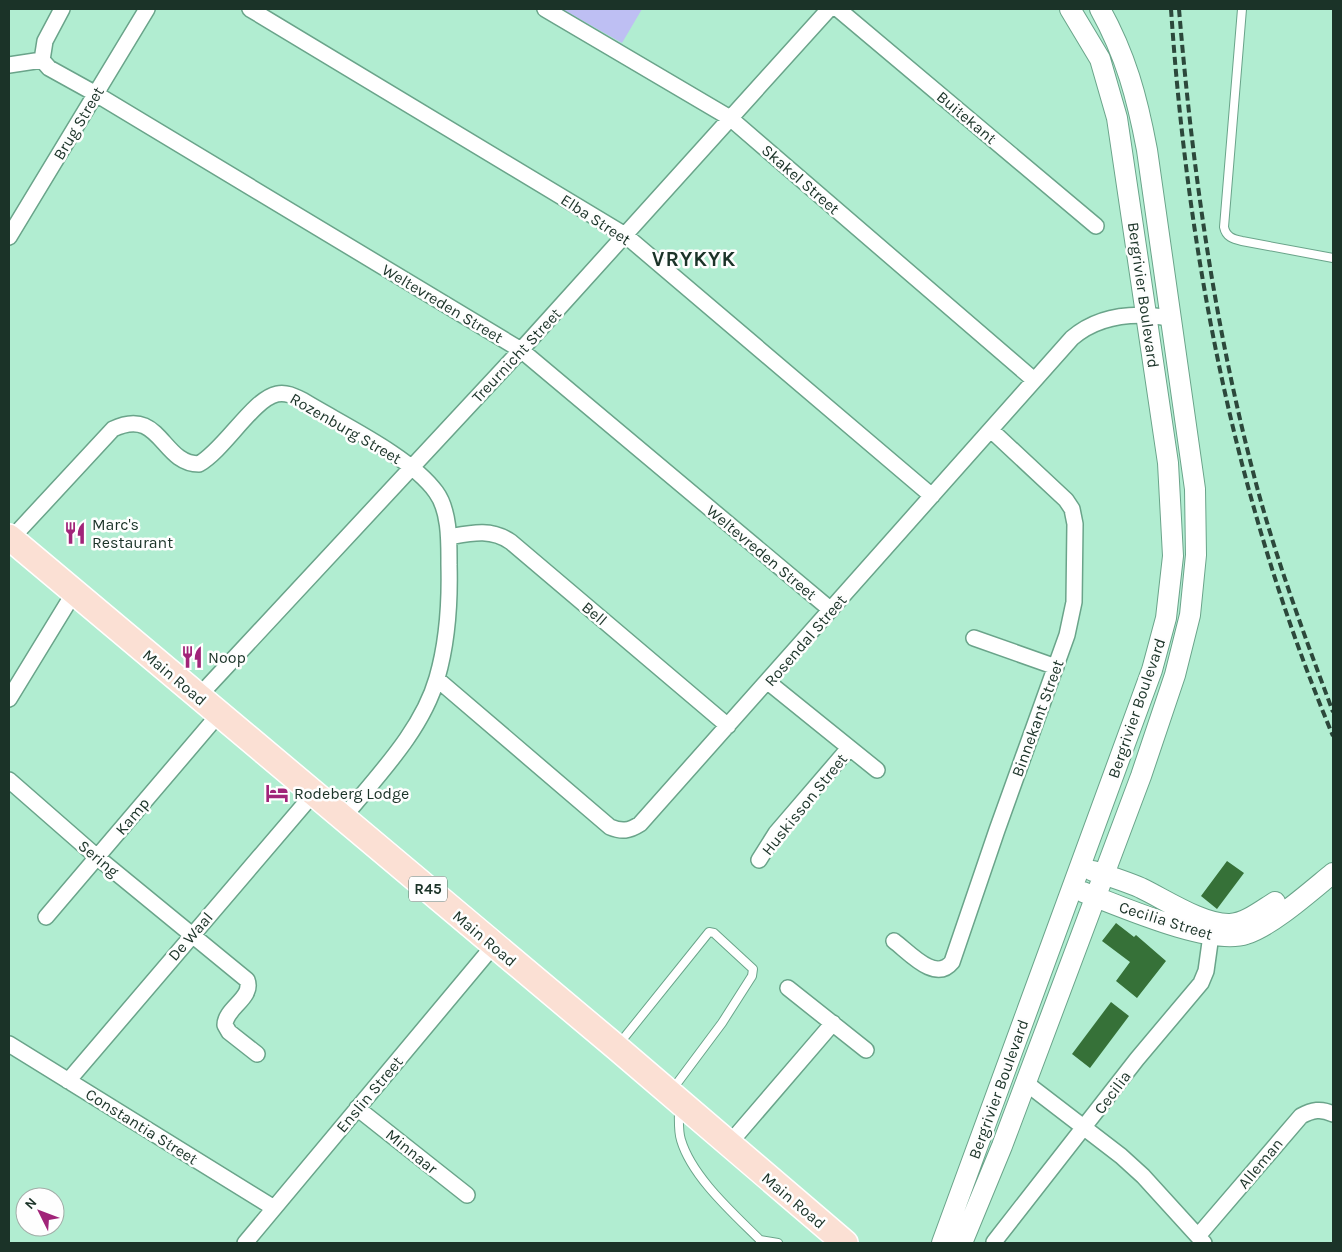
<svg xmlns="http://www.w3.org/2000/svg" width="1342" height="1252" font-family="Karla,sans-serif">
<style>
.green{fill:#bebff3}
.building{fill:#367138}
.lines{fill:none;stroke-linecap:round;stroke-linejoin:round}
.service-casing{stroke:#6aa48a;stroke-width:10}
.minor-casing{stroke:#6aa48a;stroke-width:18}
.tertiary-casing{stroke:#6aa48a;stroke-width:22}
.primary-casing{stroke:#fff;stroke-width:28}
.service{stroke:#fff;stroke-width:8}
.minor{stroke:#fff;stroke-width:15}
.tertiary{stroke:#fff;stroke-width:20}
.primary{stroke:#fbe0d4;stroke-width:25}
.rail{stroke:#2c483b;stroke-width:4;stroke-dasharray:8 4;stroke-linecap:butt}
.labels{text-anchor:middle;stroke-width:5;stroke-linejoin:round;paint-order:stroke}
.shield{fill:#fefefe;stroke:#5f7068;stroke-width:1}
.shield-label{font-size:15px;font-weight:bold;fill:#1b3328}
.street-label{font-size:16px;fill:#1b3328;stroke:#fefefe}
.poi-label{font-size:16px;fill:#1b3328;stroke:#fefefe;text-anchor:start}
.district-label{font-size:21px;font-weight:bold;letter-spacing:1px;fill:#1b3328;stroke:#fefefe}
</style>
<rect width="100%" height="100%" fill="#b1edd1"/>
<!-- green -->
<path class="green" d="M562,9H642L622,43Z"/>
<!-- building -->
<path class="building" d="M1227,861L1244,873L1217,909L1201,896Z
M1116,923L1134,937L1136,935L1166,961L1137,998L1116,981L1130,962L1102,941Z
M1111,1002L1129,1016L1090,1068L1072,1054Z"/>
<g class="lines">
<defs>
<path id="service" d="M1242,9L1224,227C1226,237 1233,239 1242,241L1333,258
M619,1044L709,932L714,933L753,969L752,976L722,1023L672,1090
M679,1109C679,1118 678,1131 681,1140C692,1177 733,1213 760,1240V1243
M760,1240L778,1243"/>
<path id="minor" d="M250,9L625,235L932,496
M545,9L730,118L1034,380
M838,9L1096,226
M42,60L49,68L96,94L521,350L831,610
M42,60L45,41L62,9
M9,65L42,60
M9,237L147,9
M449,537C471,533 491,528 511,542L728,726
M11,539L113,429C161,406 161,464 199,464C225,449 253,399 277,394C286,392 294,396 302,400C341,424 410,456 436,492C450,511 449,543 449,565C450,603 448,640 437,678C422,731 377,776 343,818
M974,638L1056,667
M437,679L610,827C622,832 629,831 640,824L1072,338C1100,314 1135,312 1170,318
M768,682L877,770
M199,696L521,350L829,9
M9,699L75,591
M9,780L97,857L247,980C254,998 225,1008 225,1025L229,1032L257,1054
M759,860L776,833L849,748
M46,917L219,714
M894,941C909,952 935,983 952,962L997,830L1067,635L1074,602L1075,524L1072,509L1066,500L991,430
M788,988L866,1050
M9,1044L274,1208
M68,1081L314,793
M1026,1083L1121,1156L1143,1176L1204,1243
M357,1108L467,1195
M729,1144L833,1023
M1198,1236L1301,1116C1312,1110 1321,1108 1333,1114
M994,1242L1137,1059L1201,983L1206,971L1211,935
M245,1243L494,945"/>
<path id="tertiary" d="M1093,871C1109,876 1125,881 1141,888C1166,900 1203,925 1230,924C1246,923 1262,910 1275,902
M1083,892C1120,906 1210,946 1246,934C1272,926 1312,890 1333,873
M942,1243L1152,670L1166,618L1173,556L1168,463L1117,118L1100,59L1070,9
M962,1243L1002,1146L1141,776L1175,675L1190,615L1196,555L1195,489L1147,150C1137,97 1126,56 1100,9"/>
<path id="primary" d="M9,537L616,1047L845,1243"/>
</defs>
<!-- service casing -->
<use href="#service" class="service-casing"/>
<!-- minor casing -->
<use href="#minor" class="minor-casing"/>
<!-- tertiary casing -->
<use href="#tertiary" class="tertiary-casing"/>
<!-- primary casing -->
<use href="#primary" class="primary-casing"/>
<!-- service -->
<use href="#service" class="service"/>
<!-- minor -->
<use href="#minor" class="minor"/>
<!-- tertiary -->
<use href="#tertiary" class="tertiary"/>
<!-- primary -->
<use href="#primary" class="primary"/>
<!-- rail -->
<path class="rail" d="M1171,9C1188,259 1236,504 1333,736
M1179,9C1192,164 1213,317 1252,468C1273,551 1303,632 1333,712"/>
</g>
<!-- icons -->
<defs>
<symbol id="restaurant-bare" viewBox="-9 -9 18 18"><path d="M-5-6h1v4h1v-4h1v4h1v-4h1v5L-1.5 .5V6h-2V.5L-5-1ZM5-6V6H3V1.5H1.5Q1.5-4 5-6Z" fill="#a12479" stroke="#fefefe" stroke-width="2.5" paint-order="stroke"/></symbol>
<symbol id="hotel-bare" viewBox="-9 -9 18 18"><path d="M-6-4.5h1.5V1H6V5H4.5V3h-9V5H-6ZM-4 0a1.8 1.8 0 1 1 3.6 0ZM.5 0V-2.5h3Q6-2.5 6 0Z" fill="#a12479" stroke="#fefefe" stroke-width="2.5" paint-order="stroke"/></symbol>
</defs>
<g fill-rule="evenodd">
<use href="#restaurant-bare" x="59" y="517" width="32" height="32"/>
<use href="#restaurant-bare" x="176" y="641" width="32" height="32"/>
<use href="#hotel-bare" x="261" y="777" width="32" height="32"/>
</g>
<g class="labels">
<!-- shield labels -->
<rect class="shield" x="409" y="876.5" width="38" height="25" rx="4"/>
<g class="shield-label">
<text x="428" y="894">R45</text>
</g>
<!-- street labels -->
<g class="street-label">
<text transform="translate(967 117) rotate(40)" y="6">Buitekant</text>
<text transform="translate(78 123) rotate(-59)" y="6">Brug Street</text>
<text transform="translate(801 179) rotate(41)" y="6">Skakel Street</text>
<text transform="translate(596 219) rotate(33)" y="6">Elba Street</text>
<text transform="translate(1144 295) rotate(82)" y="6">Bergrivier Boulevard</text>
<text transform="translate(443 303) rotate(31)" y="6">Weltevreden Street</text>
<text transform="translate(516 355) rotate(-47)" y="6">Treurnicht Street</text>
<text transform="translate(346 428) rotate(30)" y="6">Rozenburg Street</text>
<text transform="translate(762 552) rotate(40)" y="6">Weltevreden Street</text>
<text transform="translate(595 613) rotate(40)" y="6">Bell</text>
<text transform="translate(805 640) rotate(-49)" y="6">Rosendal Street</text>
<text transform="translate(175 677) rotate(40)" y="6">Main Road</text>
<text transform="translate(1136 708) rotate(-71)" y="6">Bergrivier Boulevard</text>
<text transform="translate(1037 718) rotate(-70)" y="6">Binnekant Street</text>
<text transform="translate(804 804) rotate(-51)" y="6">Huskisson Street</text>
<text transform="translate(132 816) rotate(-50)" y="6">Kamp</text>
<text transform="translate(99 858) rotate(40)" y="6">Sering</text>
<text transform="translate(1166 920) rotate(17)" y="6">Cecilia Street</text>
<text transform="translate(190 936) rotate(-49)" y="6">De Waal</text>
<text transform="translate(485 938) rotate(40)" y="6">Main Road</text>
<text transform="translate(998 1089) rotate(-70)" y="6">Bergrivier Boulevard</text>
<text transform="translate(1112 1092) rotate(-53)" y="6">Cecilia</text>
<text transform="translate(369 1094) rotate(-50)" y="6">Enslin Street</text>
<text transform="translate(142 1126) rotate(32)" y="6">Constantia Street</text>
<text transform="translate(412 1151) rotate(39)" y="6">Minnaar</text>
<text transform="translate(1260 1163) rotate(-50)" y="6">Alleman</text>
<text transform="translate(794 1200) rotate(40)" y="6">Main Road</text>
</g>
<!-- poi labels -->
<g class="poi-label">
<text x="92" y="530">Marc's<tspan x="92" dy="18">Restaurant</tspan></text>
<text x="208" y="663">Noop</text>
<text x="294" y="799">Rodeberg Lodge</text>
</g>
<!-- district labels -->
<g class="district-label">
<text x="694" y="266">VRYKYK</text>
</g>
</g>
<!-- border -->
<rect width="1342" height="1252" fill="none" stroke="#1b3328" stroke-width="20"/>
<!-- north arrow -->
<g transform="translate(40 1212) rotate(312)"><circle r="24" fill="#fefefe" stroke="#a3ada8"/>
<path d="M0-4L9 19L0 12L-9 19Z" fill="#a12479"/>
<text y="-8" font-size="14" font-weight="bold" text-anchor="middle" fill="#1b3328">N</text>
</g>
</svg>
